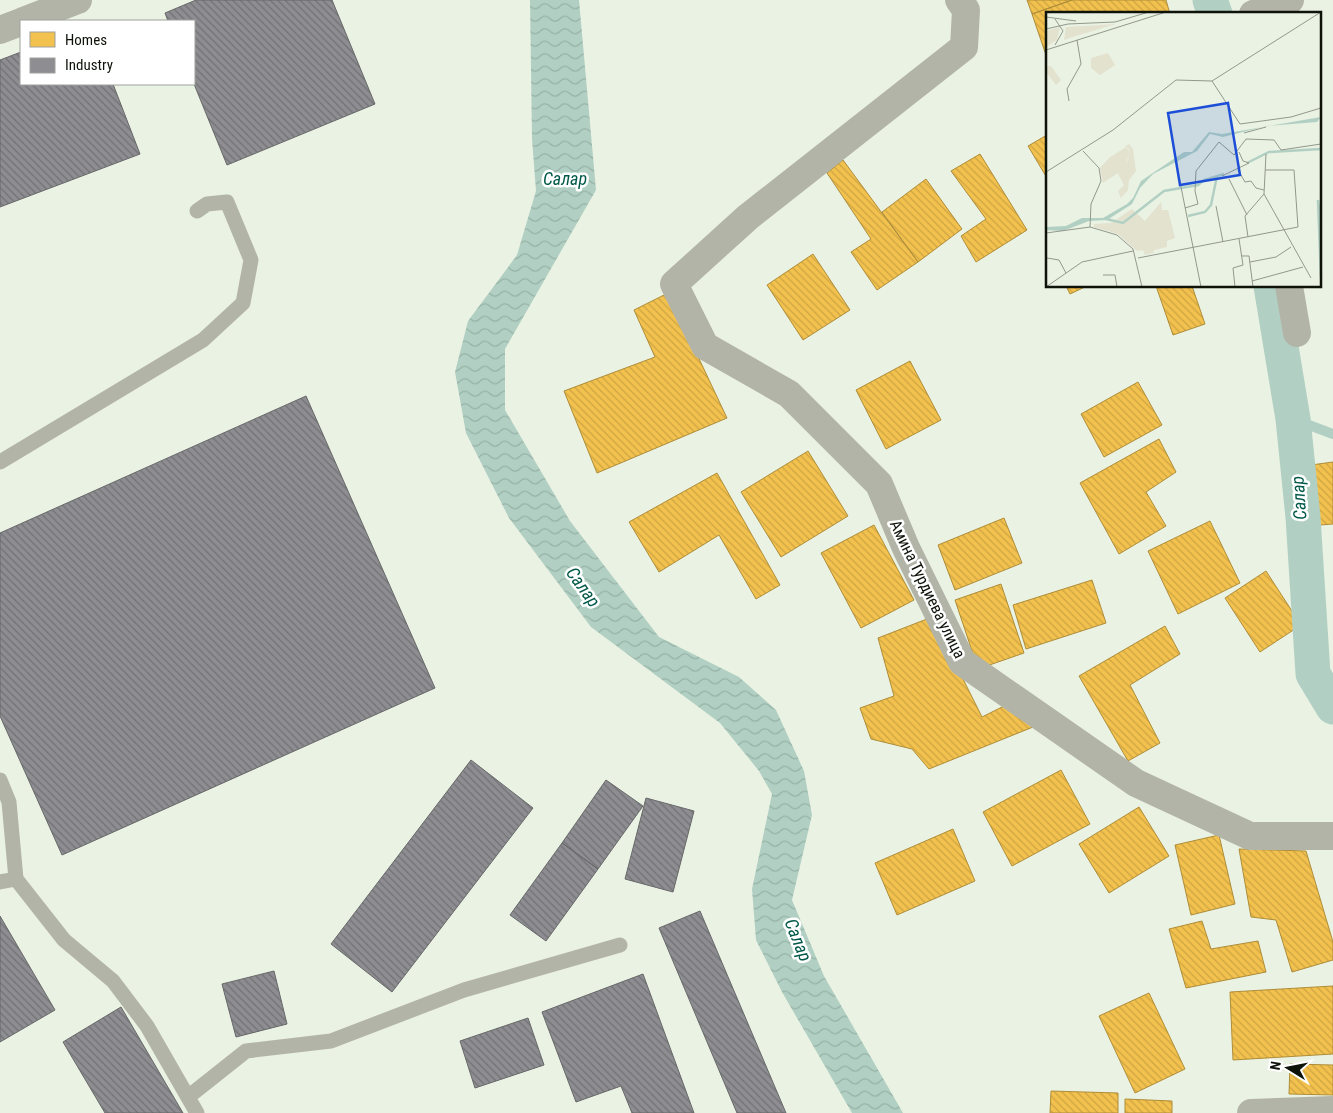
<svg xmlns="http://www.w3.org/2000/svg" width="1333" height="1113" font-family="'Roboto Condensed',sans-serif">
<style>
.water{fill:url(#water-waves)}
.homes{fill:url(#homes-back-hatch);stroke:#ae8d39}
.industry{fill:url(#industry-back-hatch);stroke:#676869}
.lines{fill:none;stroke-linecap:round;stroke-linejoin:round}
.stream{stroke:#b1d0c3;stroke-width:10}
.canal{stroke:#b1d0c3;stroke-width:35}
.service{stroke:#b3b4a8;stroke-width:15}
.minor{stroke:#b3b4a8;stroke-width:28}
.labels{text-anchor:middle;stroke-width:5;stroke-linejoin:round;paint-order:stroke}
.street-label{font-size:16px;fill:#0e1309;stroke:#fff}
.water-label{font-size:18px;font-style:italic;fill:#005948;stroke:#fff}
.inset-river{fill:none;stroke:#b1d0c3;stroke-width:2.5}
.inset-road{fill:none;stroke:#92998c;stroke-width:1}
.view{fill:#1d4ed8;fill-opacity:0.15;stroke:#1d4ed8;stroke-width:2.5}
.inset-edge{fill:none;stroke:#0e1309;stroke-width:2.5}
</style>
<defs>
<pattern id="water-waves" width="16" height="10" patternUnits="userSpaceOnUse" patternTransform="scale(1.25)"><rect width="16" height="10" fill="#b1d0c3"/><path d="M0 5q4-4 8 0t8 0" fill="none" stroke="#97b2a6"/></pattern>
<pattern id="homes-back-hatch" width="6" height="6" patternUnits="userSpaceOnUse" patternTransform="scale(1.25)"><rect width="6" height="6" fill="#f2c14e"/><path d="M-1 5l2 2M0 0l6 6M5-1l2 2" fill="none" stroke="#cea543"/></pattern>
<pattern id="industry-back-hatch" width="6" height="6" patternUnits="userSpaceOnUse" patternTransform="scale(1.25)"><rect width="6" height="6" fill="#8d8d92"/><path d="M-1 5l2 2M0 0l6 6M5-1l2 2" fill="none" stroke="#727275"/></pattern>
</defs>
<rect width="100%" height="100%" fill="#eaf2e3"/>
<!-- water -->
<path class="water" d="M530,0H579L596,190L505,349V410L570,521L659,637L739,677L776,710L804,771L812,815L792,900L824,976L903,1113H852L782,992L756,940L752,889L772,794L759,771L720,723L591,627L509,518L466,433L455,372L468,321L517,255L536,191L532,139Z"/>
<!-- homes -->
<path class="homes" d="M1027,0H1072L1032,14Z
M1072,0H1166L1170,14H1047V58L1032,14Z
M1047,135V178L1028,146Z
M980,154L1027,230L976,262L961,236L986,219L951,171Z
M843,160L918,262L877,290L851,252L871,239L827,173Z
M926,179L962,229L918,262L882,212Z
M813,254L850,310L803,340L767,285Z
M1066,286H1087L1070,294Z
M1156,286H1192L1205,324L1173,335Z
M668,293L727,418L597,473L564,391L655,357L634,310Z
M910,361L941,420L886,449L856,390Z
M1138,382L1162,425L1104,457L1081,414Z
M1159,439L1176,472L1146,492L1166,526L1119,554L1080,483Z
M808,451L848,516L781,557L741,492Z
M1333,462V524L1320,525L1311,465Z
M717,473L780,585L756,599L719,535L659,572L629,522Z
M1004,518L1022,563L955,590L938,545Z
M1210,521L1240,583L1178,614L1148,551Z
M874,525L914,600L861,628L821,553Z
M1266,571L1301,625L1260,652L1225,598Z
M1092,580L1106,623L1026,649L1013,605Z
M1001,584L1024,653L978,669L955,600Z
M932,617L982,717L1014,701L1038,725L929,769L912,749L871,739L860,708L894,696L878,638Z
M1165,626L1180,654L1130,685L1160,743L1128,761L1079,676Z
M1061,770L1090,824L1012,866L983,812Z
M1139,807L1169,856L1109,893L1079,844Z
M953,829L975,881L897,915L875,863Z
M1219,835L1235,904L1191,915L1175,845Z
M1239,849L1306,851L1333,942V960L1292,972L1276,920L1251,917Z
M1202,921L1211,949L1258,941L1266,972L1186,988L1169,929Z
M1333,986V1054L1233,1060L1230,992Z
M1149,993L1185,1069L1135,1093L1099,1016Z
M1290,1064L1333,1065V1095L1289,1094Z
M1051,1091L1118,1093V1113H1050Z
M1125,1099L1172,1101V1113H1125Z"/>
<!-- industry -->
<path class="industry" d="M196,0H332L375,104L227,165L194,84V21H168L165,13Z
M21,52V84H113L140,154L0,207V60Z
M306,396L435,688L62,855L0,716V533Z
M471,760L533,808L392,992L331,944Z
M606,780L643,806L598,869L562,843Z
M646,798L694,811L673,892L625,879Z
M562,843L598,869L546,941L510,915Z
M700,911L786,1113H737L659,928Z
M0,916L55,1010L0,1042Z
M274,971L287,1024L236,1037L222,984Z
M643,974L694,1113H632L621,1086L576,1102L542,1012Z
M121,1007L183,1113H105L63,1042Z
M528,1018L544,1065L475,1088L460,1041Z"/>
<g class="lines">
<!-- stream -->
<path class="stream" d="M1293,419L1333,434"/>
<!-- canal -->
<path class="canal" d="M1210,0L1215,14
M1271,286L1293,419L1303,517L1313,674L1333,707"/>
<!-- service -->
<path class="service" d="M0,462L203,340L243,303L251,260L227,202L207,204L197,211
M0,780L9,802L16,879
M0,882L16,879L64,940L113,981L147,1026L197,1113
M188,1097L246,1051L331,1041L464,990L620,945"/>
<!-- minor -->
<path class="minor" d="M959,0L966,10L964,47L748,217L674,284L705,346L789,394L879,484L906,548L962,662L1136,783L1250,836H1333
M1253,14L1290,0
M23,21L78,0
M0,30L21,22
M1289,286L1297,333
M1251,1113L1333,1110"/>
</g>
<g class="labels">
<!-- street labels -->
<g class="street-label">
<text transform="translate(928 589) rotate(64)" y="6">Амина Турдиева улица</text>
</g>
<!-- water labels -->
<g class="water-label">
<text x="565" y="185">Салар</text>
<text transform="translate(1299 498) rotate(-94)" y="6">Салар</text>
<text transform="translate(583 587) rotate(54)" y="6">Салар</text>
<text transform="translate(798 940) rotate(68)" y="6">Салар</text>
</g>
</g>
<!-- overview -->
<g transform="translate(1046 12)">
<rect width="275" height="275" fill="#eaf2e3"/>
<path d="M62,41L69,53L54,63L45,56V46ZM80,135L84,140L78,157L57,171L54,156L63,146Z" fill="#e3e2cf"/>
<path d="M70,12L30,24L18,28L20,15ZM14,15L11,28L0,35V19ZM0,54H5L15,68L10,73L0,60ZM83,132L87,137L90,159L83,168L82,178L75,186L72,179L78,173L72,162L82,148L84,138L79,134Z" fill="#e3e2cf"/>
<path d="M115,190L116,198H122L129,226L121,229V235L108,238L107,241L99,243L97,238L91,239L72,222L48,215V212L65,211L86,197L99,209Z" fill="#e3e2cf"/>
<path d="M275,105L271,110L221,114L177,125L164,122L151,139L107,162L94,176L86,192L61,208L43,209L17,219L0,218V215L20,214L36,206H57L81,192L87,186L95,169L138,140H146L163,120L176,122Z" fill="#b1d0c3"/>
<path class="inset-river" d="M201,151L223,140L275,137M272,188L275,266M272,188L275,215M142,204L159,200L165,193L171,164M60,207L77,211L118,179L152,173L158,168L178,162"/>
<path class="inset-road" d="M0,5L30,9M0,17L22,12L69,10L103,0M9,33L17,19L9,7M0,38L120,0M166,69L194,112L245,105L275,96M23,89L21,77L35,52L31,28M198,121L220,115M37,139L53,156L55,169L45,192L44,215L71,223L87,237L96,275M220,142L218,182L265,266M192,158L199,170L205,169L210,176L218,178M0,160L67,118L130,68L166,69L275,0M176,164L203,151L197,149L193,140M133,165L155,275M183,167L201,203M170,194L177,230M139,196L152,192L149,179L150,159L173,130L188,143L200,127L228,128L235,138L275,132M0,221L44,215M202,225L199,204L218,182M196,244H203L207,275M1,246L13,248L20,261M92,246L252,215L248,158H219M204,250L230,245L245,235M57,263H69L71,275M206,269L257,255M0,275L36,250L87,239M189,275L187,256L197,253L193,227"/>
<path class="view" d="M182,91L194,163L134,173L122,101Z"/>
<rect width="275" height="275" class="inset-edge"/>
</g>
<!-- legend -->
<rect x="20" y="20" width="175" height="65" fill="#ffffff" stroke="#9fa19d"/>
<rect x="30" y="32" width="25" height="15" fill="#f2c14e" stroke="#9fa19d"/>
<text x="65" y="45" font-size="15" fill="#0e1309">Homes</text>
<rect x="30" y="58" width="25" height="15" fill="#8d8d92" stroke="#9fa19d"/>
<text x="65" y="70" font-size="15" fill="#0e1309">Industry</text>
<!-- north arrow -->
<g transform="translate(1288 1068) rotate(280)" stroke="#ffffff" stroke-width="4" paint-order="stroke">
<path d="M0-4L9 19L0 12L-9 19Z" fill="#0e1309"/>
<text y="-8" font-size="14" font-weight="bold" text-anchor="middle" fill="#0e1309">N</text>
</g>
</svg>
